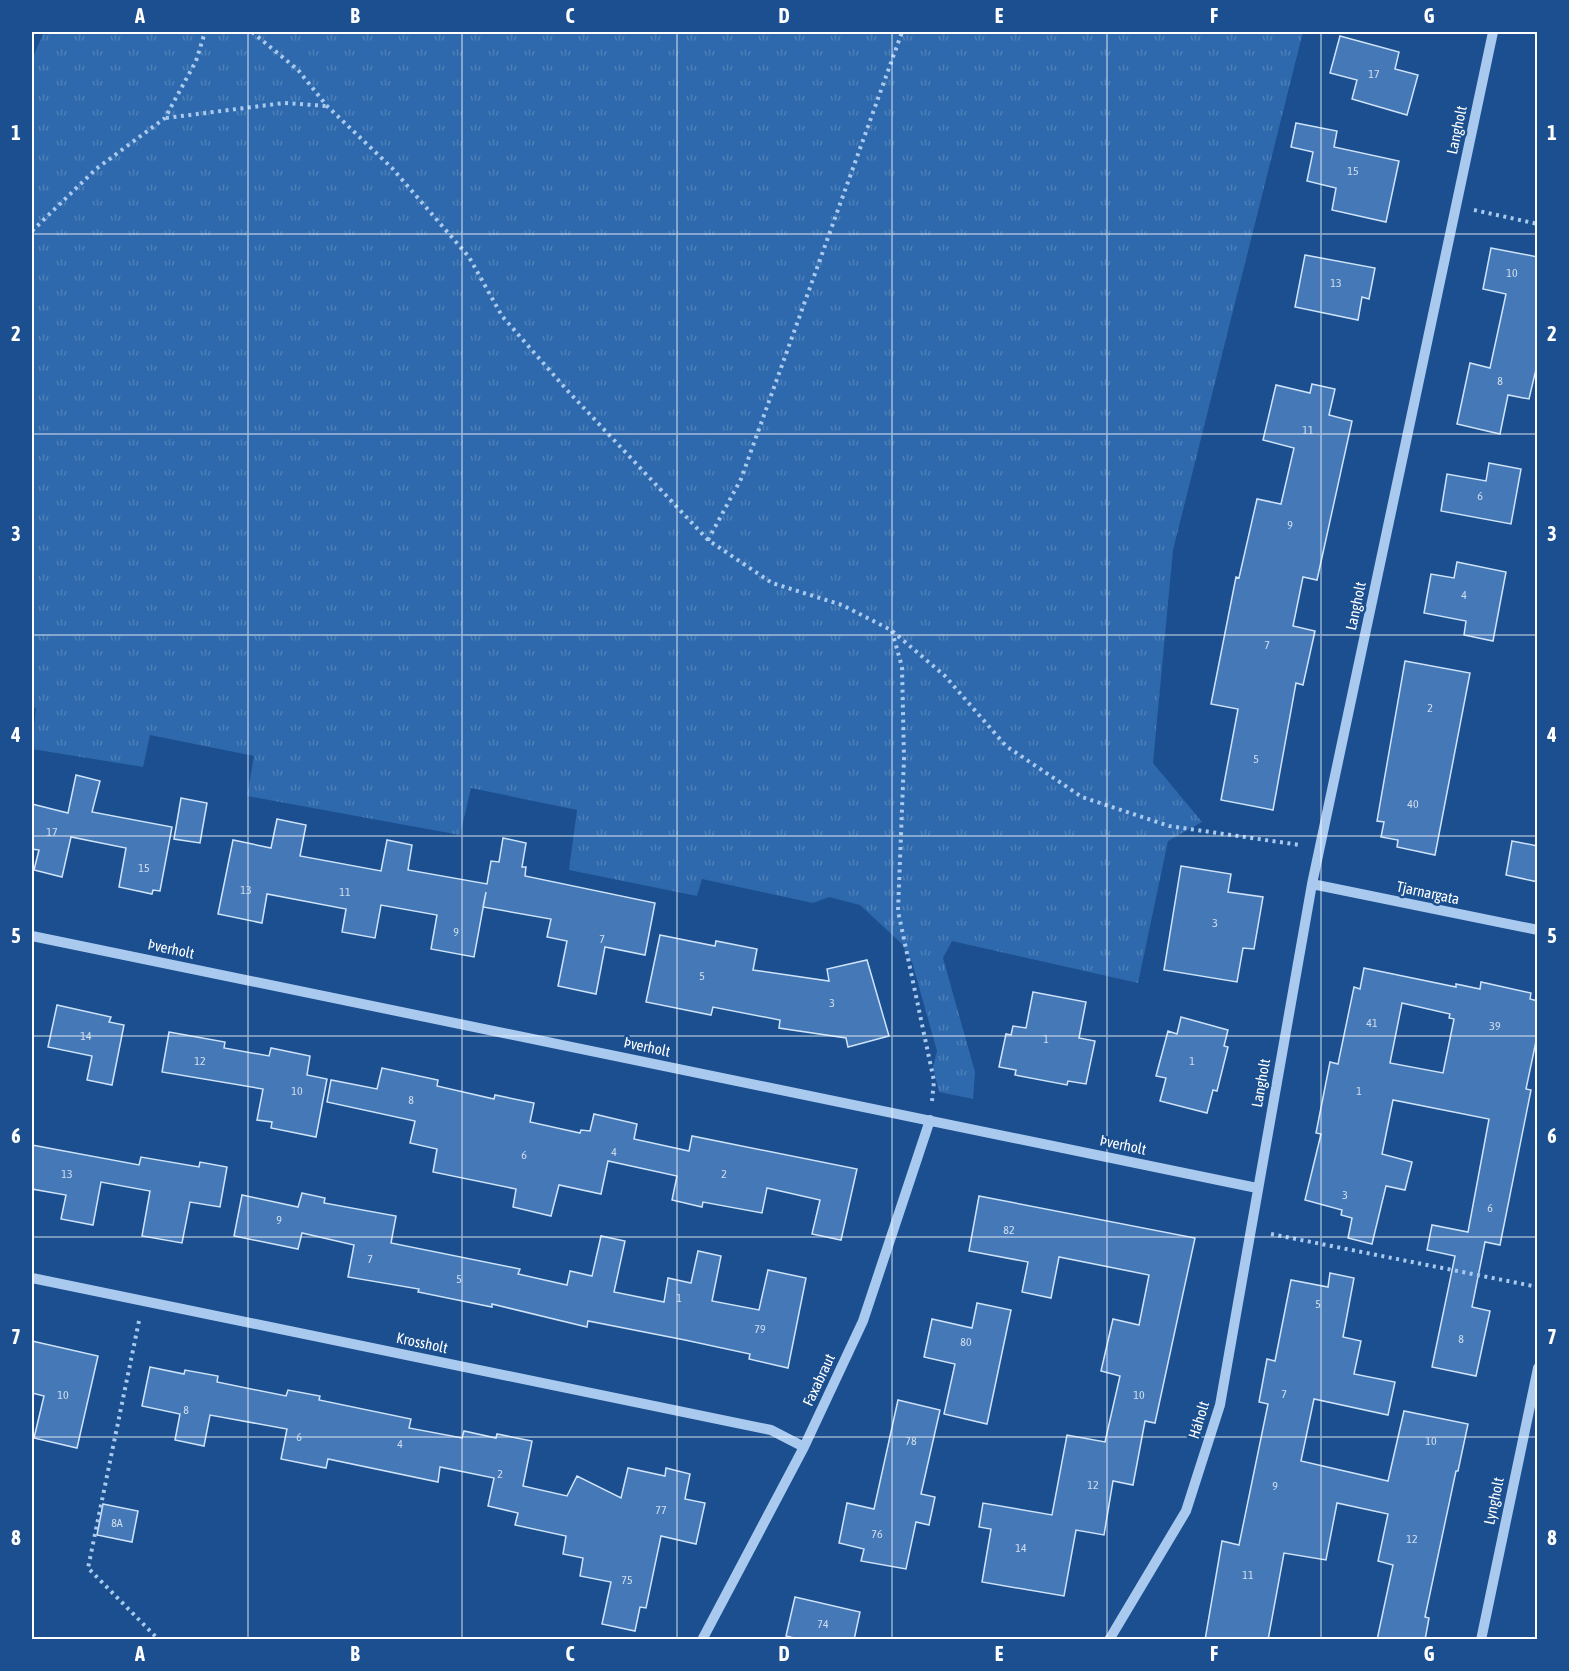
<svg xmlns="http://www.w3.org/2000/svg" width="1569" height="1671" font-family="'Asap Condensed',sans-serif">
<style>
.grass{fill:url(#grass-tufts)}
.building{fill:#4478b7;stroke:#cfe3fa;stroke-width:1.5;fill-rule:evenodd}
.lines{fill:none;stroke-linecap:round;stroke-linejoin:round}
.path{stroke:#a9c9ee;stroke-width:4;stroke-dasharray:3 4.5;stroke-linecap:butt}
.minor{stroke:#a9c9ee;stroke-width:10}
.grid{fill:none;stroke:#fff;stroke-width:1.5;stroke-opacity:0.55}
.labels{text-anchor:middle;stroke-width:5;stroke-linejoin:round;paint-order:stroke}
.number-label{font-size:12px;fill:#d0dded}
.street-label{font-size:15px;fill:#fff;stroke:#1b4f8f}
.neatline{fill:none;stroke:#fff;stroke-width:2}
.grid-label{font-size:20px;text-anchor:middle;font-weight:bold;fill:#fff}
</style>
<defs>
<pattern id="grass-tufts" width="24" height="20" patternUnits="userSpaceOnUse" patternTransform="scale(1.5)"><rect width="24" height="20" fill="#2e69ad"/><path d="M3 7l-1-3M5 7V3M7 7l1-3M15 17l-1-3M17 17v-4M19 17l1-3" fill="none" stroke="#4d80b9"/></pattern>
</defs>
<rect width="100%" height="100%" fill="#1b4f8f"/>
<!-- grass -->
<path class="grass" d="M44,32H1303L1173,550L1153,763L1202,822L1168,841L1138,983L952,941L943,958L975,1072L973,1099L939,1092L933,1067L937,1051L912,962L901,943L860,905L829,897L813,903L702,879L697,896L569,870L577,810L471,788L460,835L247,796L254,756L150,735L143,767L32,749L36,708L32,707V59Z"/>
<!-- building -->
<path class="building" d="M1340,36L1399,52L1395,69L1418,75L1407,115L1352,99L1357,80L1330,73Z
M1296,123L1337,131L1334,147L1399,161L1386,222L1332,210L1336,188L1307,181L1313,152L1291,147Z
M1491,248L1538,257V361L1529,399L1508,395L1500,434L1457,424L1470,363L1490,368L1506,294L1483,289Z
M1305,255L1375,268L1369,299L1362,297L1358,320L1295,307Z
M1312,384L1335,389L1329,415L1352,421L1317,580L1303,577L1293,626L1315,631L1303,685L1296,683L1273,810L1221,800L1238,709L1211,704L1236,577L1239,578L1257,499L1281,504L1294,448L1263,440L1276,385L1310,393Z
M1489,463L1521,469L1511,524L1441,511L1447,474L1486,481Z
M1457,562L1506,572L1493,641L1464,635L1466,621L1424,613L1431,574L1454,578Z
M1405,661L1470,673L1435,855L1397,847L1398,840L1381,837L1384,822L1377,821Z
M76,775L100,781L92,812L172,827L160,891L153,890L152,894L119,887L126,848L71,837L62,877L34,870L39,850L32,849V804L68,813Z
M181,798L207,803L200,843L174,839Z
M277,819L306,825L300,856L381,871L387,840L412,845L408,870L487,884L491,861L499,862L503,838L526,843L522,867H526L525,876L655,903L645,955L605,947L596,994L558,986L567,941L547,937L551,919L483,907L486,892L474,957L431,949L437,915L381,905L375,938L342,932L346,909L267,894L262,923L218,914L233,840L271,848Z
M1512,841L1538,846V882L1506,875Z
M1181,866L1231,874L1228,892L1263,897L1254,949L1243,948L1237,982L1164,970Z
M660,935L715,946L716,941L757,949L753,970L829,981L827,969L867,960L889,1036L848,1047L846,1038L779,1028L780,1020L713,1007L711,1015L646,1002Z
M1364,968L1456,987V984L1480,989L1481,982L1531,993L1530,999L1538,1001V1032L1526,1089L1531,1090L1500,1245L1485,1242L1472,1307L1490,1311L1476,1376L1432,1367L1455,1256L1427,1250L1432,1225L1468,1232L1489,1119L1393,1100L1382,1154L1412,1162L1405,1190L1386,1186L1372,1244L1348,1238L1352,1218L1341,1215L1342,1210L1305,1200L1321,1134L1316,1133L1330,1062L1338,1064L1354,987L1360,989ZM1402,1003L1450,1014L1449,1018L1454,1019L1443,1073L1390,1063Z
M1033,992L1086,1002L1079,1038L1095,1041L1086,1084L1068,1081L1067,1085L1015,1075L1016,1070L999,1067L1006,1034L1011,1035L1013,1026L1026,1028Z
M57,1005L111,1017L109,1022L124,1025L112,1085L87,1080L92,1056L48,1047Z
M1181,1017L1228,1030L1224,1046L1228,1047L1217,1091L1213,1090L1207,1113L1160,1101L1166,1078L1156,1076L1168,1031L1177,1034Z
M169,1032L225,1042L224,1048L269,1056L271,1048L310,1056L307,1075L327,1079L316,1137L271,1128L272,1122L257,1120L263,1089L162,1072Z
M382,1068L438,1080L437,1086L494,1099L495,1095L534,1103L530,1122L580,1133L581,1130L590,1131L594,1114L637,1124L634,1139L689,1151L692,1136L857,1169L841,1240L812,1234L820,1200L767,1188L762,1213L703,1202L702,1207L672,1200L677,1176L608,1161L601,1194L559,1185L551,1216L513,1207L516,1189L433,1172L437,1149L410,1143L415,1121L327,1102L331,1080L377,1089Z
M32,1145L139,1165L141,1157L199,1167L200,1162L227,1167L220,1207L190,1202L182,1243L142,1236L150,1191L101,1182L93,1225L61,1219L66,1195L32,1189Z
M302,1193L325,1198L324,1203L396,1216L391,1243L520,1269L518,1274L567,1285L570,1271L592,1276L601,1236L625,1241L614,1292L664,1302L668,1278L691,1283L698,1251L721,1256L712,1301L759,1310L768,1270L806,1278L788,1368L749,1359L750,1354L685,1340L588,1321L587,1327L492,1304V1307L418,1292L419,1289L348,1277L354,1245L302,1233L298,1249L234,1236L242,1195L298,1207Z
M979,1196L1195,1238L1155,1423L1145,1421L1133,1485L1113,1481L1104,1535L1076,1530L1064,1596L982,1582L991,1529L979,1527L983,1503L1052,1515L1067,1435L1105,1442L1120,1376L1101,1371L1113,1319L1139,1325L1149,1275L1059,1257L1051,1298L1022,1292L1028,1262L969,1251Z
M1330,1273L1354,1278L1343,1337L1361,1341L1354,1374L1395,1382L1388,1415L1314,1399L1301,1461L1388,1481L1404,1411L1468,1424L1458,1471H1456L1425,1617L1429,1618L1425,1640H1377L1393,1565L1378,1561L1388,1514L1337,1503L1326,1560L1284,1553L1268,1640H1205L1222,1541L1239,1545L1268,1404L1259,1402L1267,1359L1275,1361L1291,1280L1328,1287Z
M977,1303L1011,1310L987,1424L944,1414L955,1364L924,1357L932,1319L972,1328Z
M32,1341L98,1356L77,1448L34,1438L44,1396L32,1393Z
M150,1367L184,1374L185,1370L218,1376L217,1382L286,1396L288,1390L320,1396L319,1400L411,1419L409,1428L462,1438L464,1431L496,1438L497,1434L532,1441L523,1486L567,1496L577,1476L621,1498L628,1468L665,1476L666,1468L690,1474L685,1499L705,1503L696,1544L661,1536L646,1608L640,1607L635,1631L602,1624L611,1582L580,1576L583,1558L563,1554L566,1536L515,1525L518,1513L488,1506L494,1478L440,1467L438,1482L328,1459L326,1468L281,1459L287,1429L210,1415L204,1446L175,1440L180,1414L142,1406Z
M898,1400L940,1410L921,1494L935,1497L929,1525L916,1522L906,1569L861,1561L864,1549L839,1543L847,1503L874,1509Z
M103,1504L138,1511L132,1542L97,1535Z
M795,1597L860,1612L854,1640H802L786,1636Z"/>
<g class="lines">
<!-- path -->
<path class="path" d="M252,32L298,70L327,106L392,168L469,257L502,316L566,389L708,540L772,583L842,605L891,630L945,676L1006,746L1082,797L1169,826L1300,845
M166,118L284,103L327,106
M1474,210L1538,224
M32,231L96,169L165,118L196,61L205,32
M708,540L741,479L902,32
M892,631L902,667L904,758L898,911L934,1081L932,1101
M1271,1234L1538,1287
M139,1321L88,1568L159,1640"/>
<!-- minor -->
<path class="minor" d="M1312,884L1538,930
M32,936L1257,1188
M32,1278L771,1430L804,1447
M702,1640L804,1447L863,1321L930,1120
M1109,1640L1186,1511L1220,1405L1312,884L1493,32
M1481,1640L1538,1368"/>
</g>
<!-- grid -->
<path class="grid" d="M248,32V1640M462,32V1640M677,32V1640M892,32V1640M1107,32V1640M1321,32V1640M32,234H1538M32,434H1538M32,635H1538M32,836H1538M32,1036H1538M32,1237H1538M32,1437H1538"/>
<g class="labels">
<!-- number labels -->
<g class="number-label">
<text x="1374" y="78">17</text>
<text x="1353" y="175">15</text>
<text x="1512" y="277">10</text>
<text x="1336" y="287">13</text>
<text x="1500" y="385">8</text>
<text x="1308" y="434">11</text>
<text x="1480" y="500">6</text>
<text x="1290" y="529">9</text>
<text x="1464" y="599">4</text>
<text x="1267" y="649">7</text>
<text x="1430" y="712">2</text>
<text x="1256" y="763">5</text>
<text x="1413" y="808">40</text>
<text x="52" y="836">17</text>
<text x="144" y="872">15</text>
<text x="246" y="894">13</text>
<text x="345" y="896">11</text>
<text x="1215" y="927">3</text>
<text x="456" y="936">9</text>
<text x="602" y="943">7</text>
<text x="702" y="980">5</text>
<text x="832" y="1007">3</text>
<text x="1372" y="1027">41</text>
<text x="1495" y="1030">39</text>
<text x="86" y="1040">14</text>
<text x="1046" y="1043">1</text>
<text x="200" y="1065">12</text>
<text x="1192" y="1065">1</text>
<text x="297" y="1095">10</text>
<text x="1359" y="1095">1</text>
<text x="411" y="1104">8</text>
<text x="614" y="1156">4</text>
<text x="524" y="1159">6</text>
<text x="67" y="1178">13</text>
<text x="724" y="1178">2</text>
<text x="1345" y="1199">3</text>
<text x="1490" y="1212">6</text>
<text x="279" y="1224">9</text>
<text x="1009" y="1234">82</text>
<text x="370" y="1263">7</text>
<text x="459" y="1283">5</text>
<text x="679" y="1302">1</text>
<text x="1318" y="1308">5</text>
<text x="760" y="1333">79</text>
<text x="1461" y="1343">8</text>
<text x="966" y="1346">80</text>
<text x="1284" y="1398">7</text>
<text x="63" y="1399">10</text>
<text x="1139" y="1399">10</text>
<text x="186" y="1414">8</text>
<text x="299" y="1441">6</text>
<text x="911" y="1445">78</text>
<text x="1431" y="1445">10</text>
<text x="400" y="1448">4</text>
<text x="500" y="1478">2</text>
<text x="1093" y="1489">12</text>
<text x="1275" y="1490">9</text>
<text x="661" y="1514">77</text>
<text x="117" y="1527">8A</text>
<text x="877" y="1538">76</text>
<text x="1412" y="1543">12</text>
<text x="1021" y="1552">14</text>
<text x="1248" y="1579">11</text>
<text x="627" y="1584">75</text>
<text x="823" y="1628">74</text>
</g>
<!-- street labels -->
<g class="street-label">
<text transform="translate(1457 130) rotate(-78)" y="5">Langholt</text>
<text transform="translate(1356 606) rotate(-78)" y="5">Langholt</text>
<text transform="translate(1428 893) rotate(12)" y="5">Tjarnargata</text>
<text transform="translate(171 949) rotate(12)" y="5">Þverholt</text>
<text transform="translate(647 1047) rotate(12)" y="5">Þverholt</text>
<text transform="translate(1261 1083) rotate(-80)" y="5">Langholt</text>
<text transform="translate(1123 1145) rotate(12)" y="5">Þverholt</text>
<text transform="translate(422 1343) rotate(12)" y="5">Krossholt</text>
<text transform="translate(819 1380) rotate(-65)" y="5">Faxabraut</text>
<text transform="translate(1199 1420) rotate(-73)" y="5">Háholt</text>
<text transform="translate(1494 1501) rotate(-78)" y="5">Lyngholt</text>
</g>
</g>
<!-- border -->
<rect width="1569" height="1671" fill="none" stroke="#1b4f8f" stroke-width="66"/>
<rect x="33" y="33" width="1503" height="1605" class="neatline"/>
<g class="grid-label">
<text x="140" y="23">A</text>
<text x="355" y="23">B</text>
<text x="570" y="23">C</text>
<text x="784" y="23">D</text>
<text x="999" y="23">E</text>
<text x="1214" y="23">F</text>
<text x="1429" y="23">G</text>
<text x="16" y="140">1</text>
<text x="1552" y="140">1</text>
<text x="16" y="341">2</text>
<text x="1552" y="341">2</text>
<text x="16" y="541">3</text>
<text x="1552" y="541">3</text>
<text x="16" y="742">4</text>
<text x="1552" y="742">4</text>
<text x="16" y="943">5</text>
<text x="1552" y="943">5</text>
<text x="16" y="1143">6</text>
<text x="1552" y="1143">6</text>
<text x="16" y="1344">7</text>
<text x="1552" y="1344">7</text>
<text x="16" y="1545">8</text>
<text x="1552" y="1545">8</text>
<text x="140" y="1661">A</text>
<text x="355" y="1661">B</text>
<text x="570" y="1661">C</text>
<text x="784" y="1661">D</text>
<text x="999" y="1661">E</text>
<text x="1214" y="1661">F</text>
<text x="1429" y="1661">G</text>
</g>
</svg>
